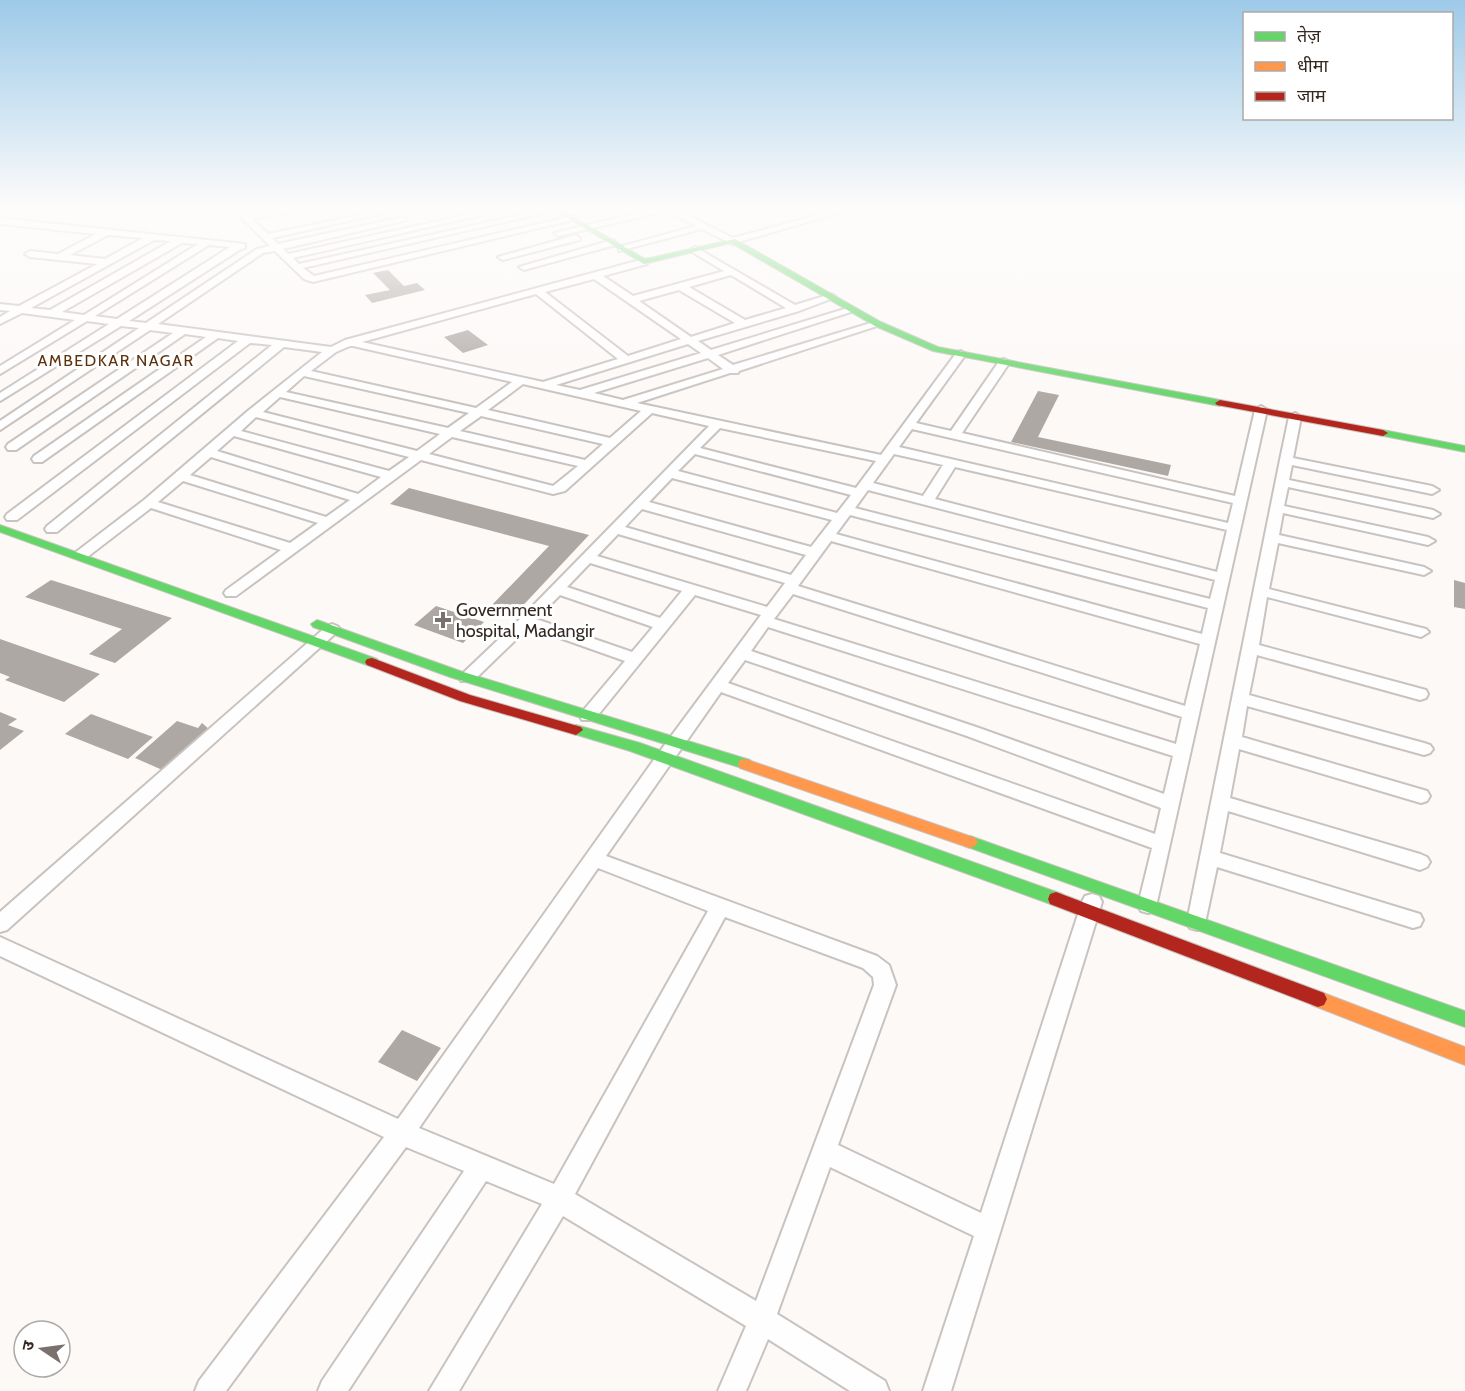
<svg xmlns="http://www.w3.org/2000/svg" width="1465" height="1391" font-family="Cabin,'Noto Sans Devanagari',sans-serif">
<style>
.building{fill:#aea8a4}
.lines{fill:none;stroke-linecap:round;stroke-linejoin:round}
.street-casing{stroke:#c9c3bf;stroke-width:4}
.fast-casing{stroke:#c9c3bf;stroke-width:2}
.slow-casing{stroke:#c9c3bf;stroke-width:2}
.jam-casing{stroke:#c9c3bf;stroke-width:2}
.street{fill:#fffefe;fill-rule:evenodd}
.fast{fill:#63d668;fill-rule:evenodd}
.slow{fill:#ff974d;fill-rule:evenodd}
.jam{fill:#b3261e;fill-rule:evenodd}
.poi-dot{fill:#79716d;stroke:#fff;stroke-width:2}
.labels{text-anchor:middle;stroke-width:6;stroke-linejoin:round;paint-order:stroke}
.far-neighbourhood-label{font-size:16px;letter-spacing:1.5px;fill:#5e310e;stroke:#fff}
.poi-label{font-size:18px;fill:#332823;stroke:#fff;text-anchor:start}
</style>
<rect width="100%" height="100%" fill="#fcf9f7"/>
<!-- building -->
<path class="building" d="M388,270L404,286L417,283L425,290L372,303L365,295L390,290L373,273Z
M468,330L488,345L463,353L444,337Z
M1038,391L1059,395L1038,437L1171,465L1168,476L1011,442Z
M409,488L589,535L515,614L490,607L549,546L390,504Z
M51,580L172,618L115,663L89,654L122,629L25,597Z
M1454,580L1465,583V609L1454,607Z
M436,606L484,622L463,643L414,625Z
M0,639L100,674L64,702L5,680L10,677L0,673Z
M0,712L17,719L8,725L24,731L0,750Z
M91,714L153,737L128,759L65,734Z
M177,721L198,728L202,723L210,730L167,772L135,758Z
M402,1030L441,1048L417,1081L378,1062Z"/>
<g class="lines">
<defs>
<path id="street" d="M233,209H242L248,215L282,209H297L293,212L253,219L268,234L388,209H402L272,238L278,244L403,217L407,220L283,249L288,254L494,209H508L293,258L299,264L547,209H561L303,268L314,276L573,216L577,219L313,282L304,279L275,251L263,253L158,324L331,347L345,340L644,259L647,260V264L603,276L633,296L724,271L692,252L690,250L695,247L795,305L831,294L836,297L799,311L698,341L711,350L848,308L857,310L718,355L733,365L874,322L883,324L739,371L738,373H730L637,403L881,455L957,352L961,351L966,354L916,423L951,431L1000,360L1004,359L1010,362L962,433L1235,496L1255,410L1261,406L1267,410L1155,911L1148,913L1141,911L1138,905L1152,848L721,692L606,856L877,956L889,965L896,985L838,1145L981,1213L1082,902L1085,896L1092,894L1099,896L1102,902L951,1391H923L974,1236L830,1167L777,1314L885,1381L889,1391H850L768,1339L746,1391H718L746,1326L563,1216L459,1391H429L542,1204L486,1181L348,1391H318L322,1381L464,1171L406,1147L226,1391H195L199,1381L384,1137L0,956V937L398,1119L658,754L761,615L695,595L594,720H582L580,716L582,712L625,661L529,627L473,681H461L459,677L521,618L709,426L652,413L565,491L553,494L421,460L236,596H226L224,593L226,590L281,550L151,508L86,558H76L74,555L76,552L144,500L249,410L322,352L284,347L57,532H47L45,529L47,526L272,345L250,343L17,520H7L5,517L7,514L238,341L218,338L42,462H34L32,459L34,456L206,337L185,334L16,450H8L6,447L8,444L173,333L150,330L0,430V421L139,328L121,326L0,401V393L109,324L87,321L0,374V366L75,320L22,313L0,324V317L10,311L0,310V304L19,306L97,264L30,257L25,254L30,251L58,254L96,234L0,224V218L245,244V248L241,249L129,321L146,323L257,249L270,246ZM108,235L143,238L105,259L70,255ZM154,240L171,241L50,310L31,308ZM182,243L198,244L84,315L62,312ZM209,245L230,247L117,319L95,316ZM731,275L786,308L745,320L689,287ZM594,279L681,339L628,356L545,292ZM679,290L735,323L691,337L639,301ZM536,294L618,359L543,382L362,342ZM688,344L701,353L580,390L556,385ZM350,346H353L512,382L476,408L311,371L336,352ZM708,358L723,369L623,400L594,393ZM304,376L469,413L448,428L286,392ZM523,384L641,411L610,438L488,410ZM280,397L440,434L417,451L263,412ZM481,416L603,444L585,460L460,431ZM256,417L409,457L389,471L241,431ZM720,428L876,461L856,488L700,448ZM912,429L1233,503L1228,523L899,447ZM234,436L381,477L358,494L217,451ZM452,437L578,466L553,486L429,454ZM695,454L851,495L837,513L678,471ZM894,454L943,465L923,496L873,483ZM211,457L350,500L326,517L190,475ZM955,467L1227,530L1217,572L935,499ZM672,478L832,520L811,547L649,502ZM183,481L318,523L290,543L158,502ZM868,490L1215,580L1210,599L855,508ZM642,509L806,555L791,575L625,527ZM850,515L1208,608L1202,634L836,534ZM618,534L785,583L767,607L597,556ZM831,541L1200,644L1185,706L798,586ZM590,563L682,591L660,618L567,587ZM793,594L1182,717L1176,744L774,619ZM560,595L653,627L632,652L536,619ZM768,627L1173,756L1164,794L979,728L751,651ZM745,660L967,736L1161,808L1155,834L728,683ZM598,868L708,911L554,1184L419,1128ZM725,917L863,968L873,977L874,985L756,1301L575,1194Z
M655,209H675L733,238L840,209H852L732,244L702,229L619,251V247L696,226L667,211L558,236L554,233Z
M576,235L580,238L579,240L503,260L498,257Z
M612,240L615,241V245L524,270L519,267Z
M1295,413L1301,417L1293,458L1432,486L1439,490L1432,494L1292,465L1289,480L1433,510L1440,514L1433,518L1288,487L1284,506L1428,537L1435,541L1428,545L1283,513L1279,535L1424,567L1431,571L1424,575L1278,543L1269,589L1426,629L1429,632L1421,637L1267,597L1259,645L1426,690L1428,694L1426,698L1420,700L1257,655L1249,695L1424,743L1430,745L1433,749L1430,753L1424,755L1247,706L1242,737L1427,791L1430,796L1427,801L1421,803L1239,749L1230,798L1420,854L1427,857L1430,862L1427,867L1420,870L1228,811L1220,853L1420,914L1423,920L1420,926L1413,928L1217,867L1204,928L1197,930L1190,928L1187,922L1280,460L1289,417Z
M332,624L337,626L340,629L337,632L7,930L0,932V912L327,626Z"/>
<path id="fast" d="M553,209H560L645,259L735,239L881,322L938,347L1220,400L1225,403L1220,406L933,351L875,326L731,243L644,264Z
M1383,430L1465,446V452L1379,435V431Z
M0,525L377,659L379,662L372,666L367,665L0,532Z
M317,620L460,671L750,760L752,764L750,768L745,769L450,677L313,627L311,624Z
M576,725L640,743L1062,894L1064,899L1062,904L1056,906L630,751L571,733L569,730L571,727Z
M970,836L1465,1011V1027L965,846L962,842L965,838Z"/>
<path id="slow" d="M745,759L975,838L978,842L975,846L970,848L740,768L738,764L740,760Z
M1318,991L1465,1047V1065L1312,1005L1309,999L1312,993Z"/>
<path id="jam" d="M1220,400L1383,430L1388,433L1383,436L1217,405L1215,403Z
M372,658L470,695L581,727L583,730L576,735L460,701L367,665L365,662L367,659Z
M1056,892L1324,993L1327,999L1324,1005L1318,1007L1050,904L1048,899L1050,894Z"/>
</defs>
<!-- street casing -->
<use href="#street" class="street-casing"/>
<!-- fast casing -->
<use href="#fast" class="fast-casing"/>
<!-- slow casing -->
<use href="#slow" class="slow-casing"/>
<!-- jam casing -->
<use href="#jam" class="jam-casing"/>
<!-- street -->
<use href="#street" class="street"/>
<!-- fast -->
<use href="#fast" class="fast"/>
<!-- slow -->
<use href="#slow" class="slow"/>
<!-- jam -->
<use href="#jam" class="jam"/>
</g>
<!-- sky -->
<linearGradient id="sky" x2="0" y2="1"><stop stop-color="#9dcae9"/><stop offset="0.52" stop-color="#fefcfb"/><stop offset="1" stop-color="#fefcfb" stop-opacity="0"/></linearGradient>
<rect width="1465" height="403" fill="url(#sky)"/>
<!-- markers -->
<path class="poi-dot" d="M440 611h6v6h6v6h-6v6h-6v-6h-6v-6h6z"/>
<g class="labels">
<!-- far-neighbourhood labels -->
<g class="far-neighbourhood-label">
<text x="116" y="366">AMBEDKAR NAGAR</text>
</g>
<!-- poi labels -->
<g class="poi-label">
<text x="456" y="616">Government<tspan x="456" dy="21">hospital, Madangir</tspan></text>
</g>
</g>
<!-- legend -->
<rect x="1243" y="12" width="210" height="108" fill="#ffffff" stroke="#ada9a7" stroke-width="1.5"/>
<rect x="1255" y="32" width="30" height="9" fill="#63d668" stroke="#ada9a7" stroke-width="1.5"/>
<text x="1297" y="42" font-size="18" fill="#332823">तेज़</text>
<rect x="1255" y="62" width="30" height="9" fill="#ff974d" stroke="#ada9a7" stroke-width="1.5"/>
<text x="1297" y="72" font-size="18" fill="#332823">धीमा</text>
<rect x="1255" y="92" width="30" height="9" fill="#b3261e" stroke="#ada9a7" stroke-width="1.5"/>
<text x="1297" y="102" font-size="18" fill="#332823">जाम</text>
<!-- north arrow -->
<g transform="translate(42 1349) rotate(283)"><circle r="28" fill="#ffffff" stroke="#ada9a7" stroke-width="1.5"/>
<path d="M0-4.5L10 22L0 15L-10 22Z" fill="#79716d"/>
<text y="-9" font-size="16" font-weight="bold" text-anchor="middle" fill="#332823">उ</text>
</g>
</svg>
